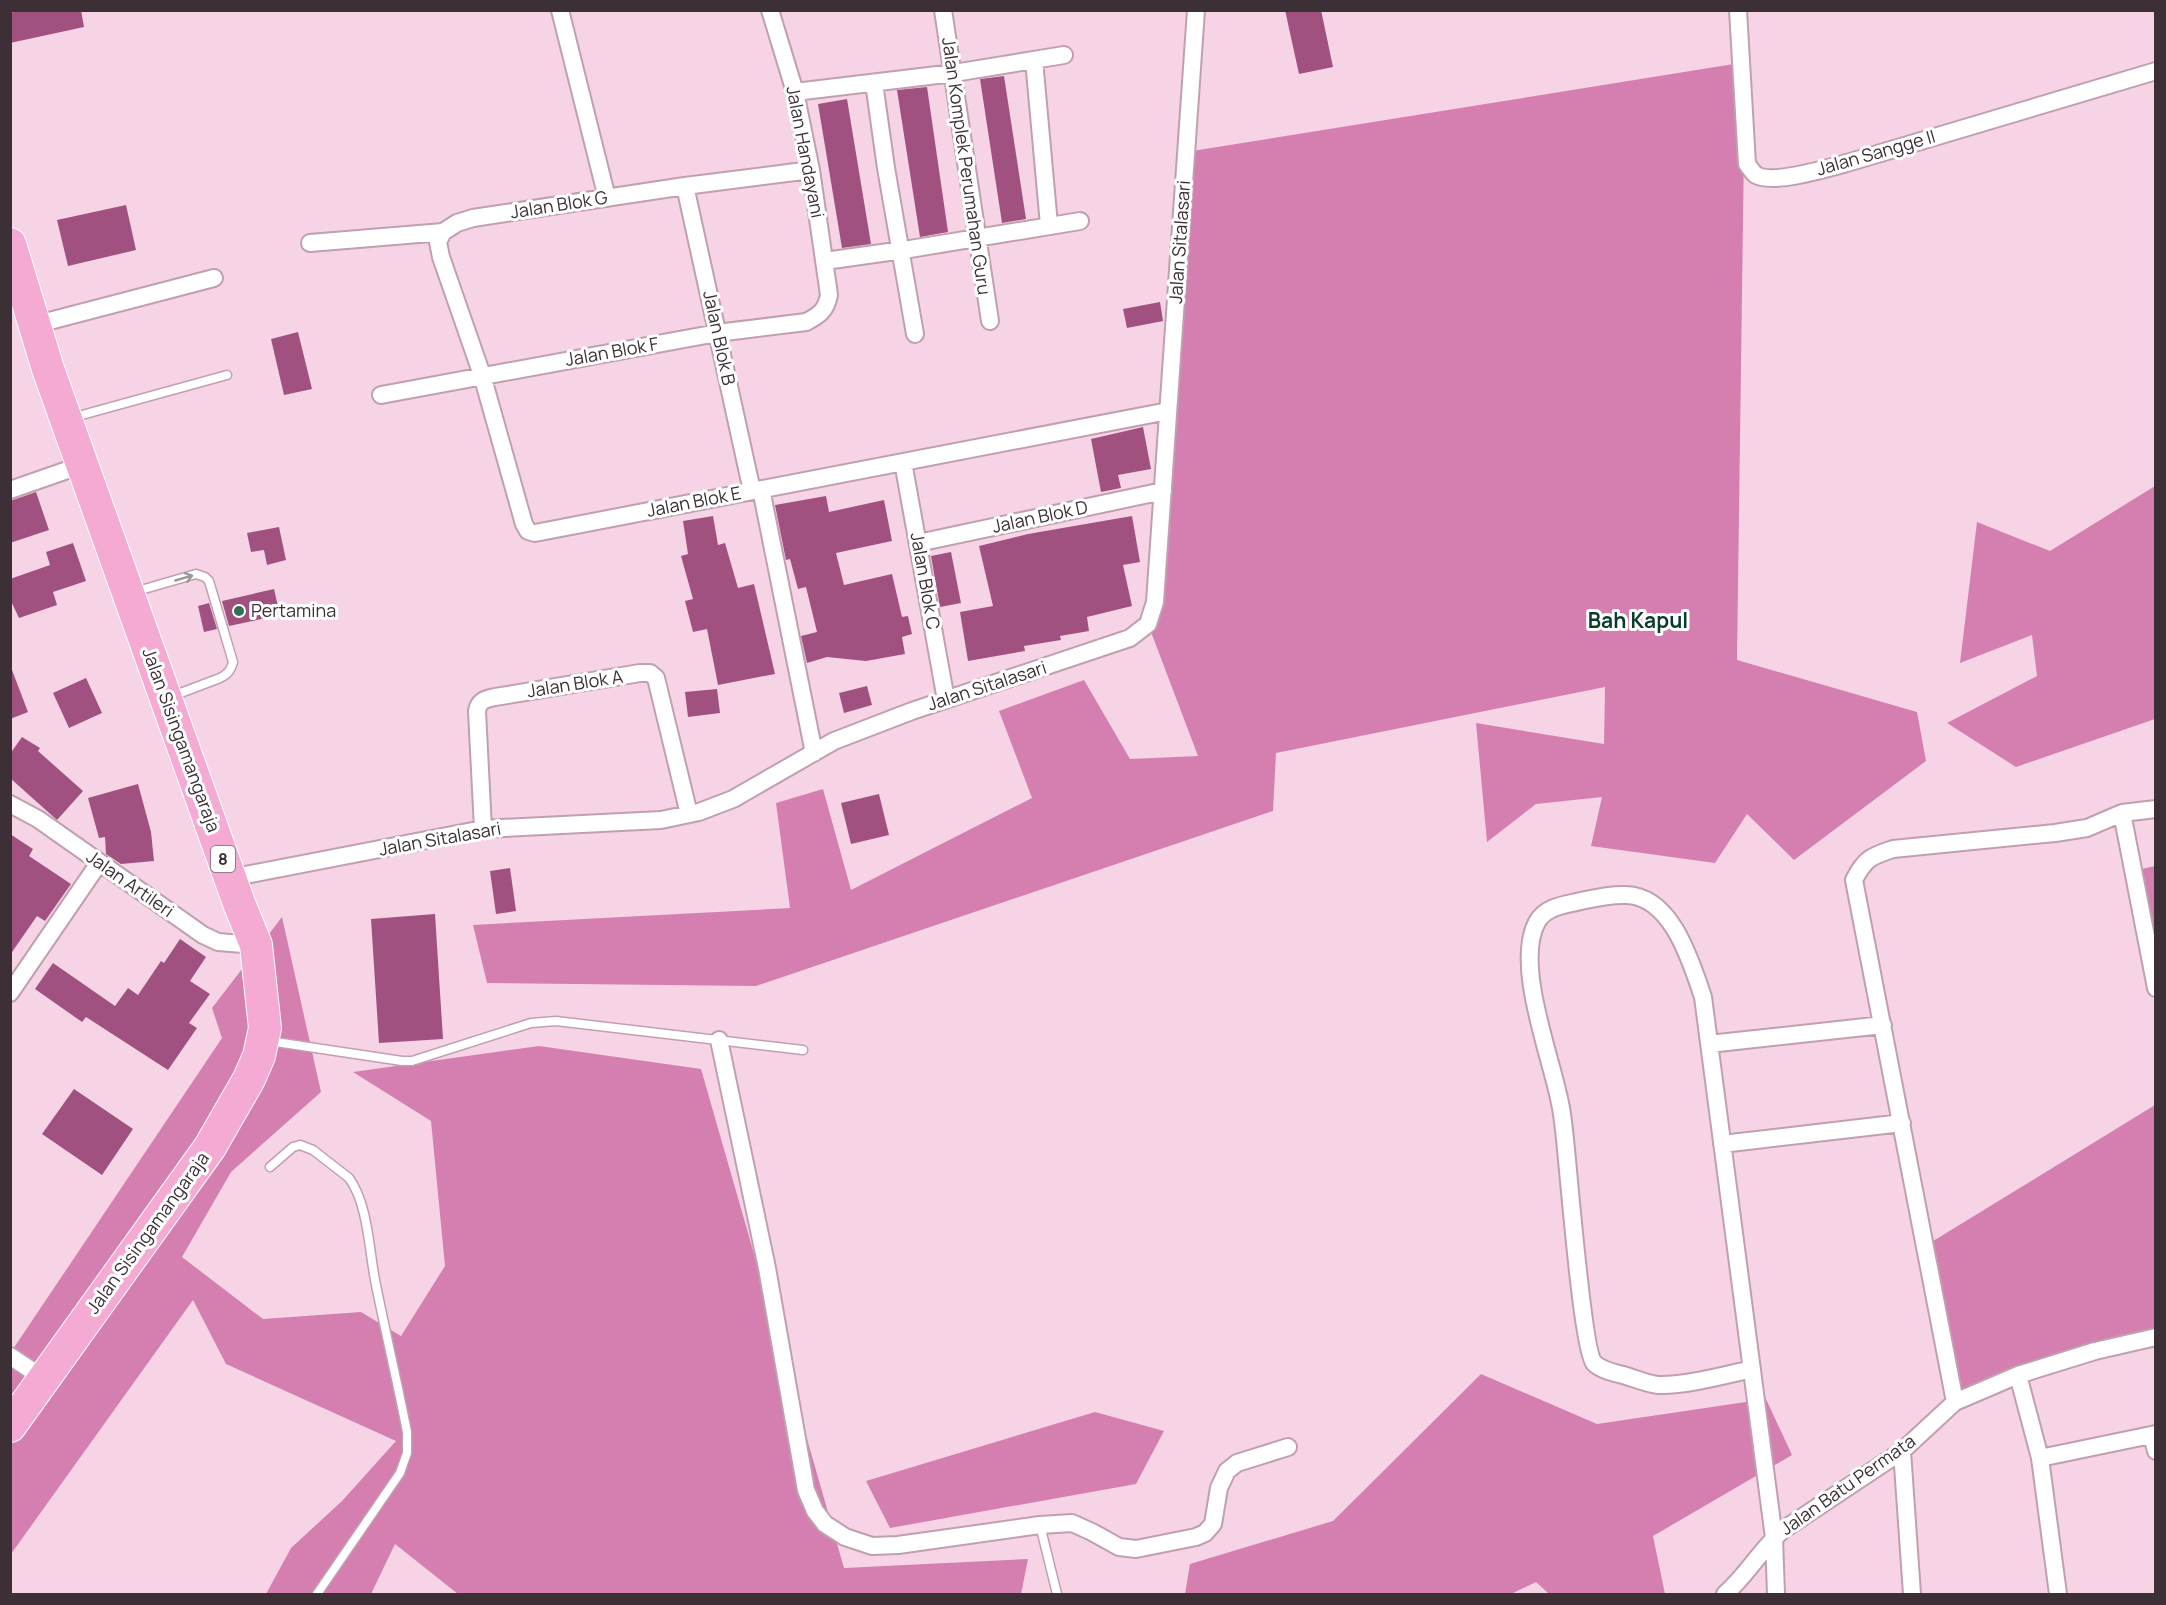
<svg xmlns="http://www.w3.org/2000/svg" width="2166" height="1605" font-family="Manrope,sans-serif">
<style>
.forest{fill:#d57fb0}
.building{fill:#a15180}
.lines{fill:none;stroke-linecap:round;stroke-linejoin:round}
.lane-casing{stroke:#c0a0b0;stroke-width:11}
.street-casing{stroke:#c0a0b0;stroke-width:20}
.highway-casing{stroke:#fff;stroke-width:34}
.lane{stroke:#fff;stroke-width:8}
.street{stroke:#fff;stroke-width:16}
.highway{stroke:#f5aad3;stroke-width:32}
.oneway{stroke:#9e979a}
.poi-dot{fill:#346e57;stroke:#fff;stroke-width:2}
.labels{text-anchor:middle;stroke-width:6;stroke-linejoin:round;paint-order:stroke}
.shield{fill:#fff;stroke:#766d72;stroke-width:1.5}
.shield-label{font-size:16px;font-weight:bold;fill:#3c2f36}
.street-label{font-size:18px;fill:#3c2f36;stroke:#fff}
.poi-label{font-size:18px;fill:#3c2f36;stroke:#fff;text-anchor:start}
.quarter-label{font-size:21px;font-weight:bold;fill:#093b2a;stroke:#fff}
</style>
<rect width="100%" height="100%" fill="#f6d4e5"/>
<!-- forest -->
<path class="forest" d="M1740,63L1744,147L1737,660L1917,712L1926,761L1794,860L1747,814L1715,863L1591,846L1602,797L1536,804L1487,842L1476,723L1604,744L1605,687L1276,753L1273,811L756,986L487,983L473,925L790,908L776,803L823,789L851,890L1032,798L999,711L1084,680L1130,759L1198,756L1148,624L1186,152Z
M2155,486V719L2016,767L1947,723L2037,676L2032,635L1960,663L1977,522L2050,551Z
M2155,866V980L2133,871Z
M282,917L321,1092L231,1172L182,1257L263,1319L361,1312L401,1336L445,1266L431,1121L353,1072L539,1046L701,1069L844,1568L1028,1559L1021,1594H458L395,1544L371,1594H266L291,1548L342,1501L396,1441L226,1364L193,1300L11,1554V1352L222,1038L212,1008Z
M2155,1105V1337L1955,1402L1925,1246Z
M1481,1374L1597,1424L1766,1399L1792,1455L1653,1536L1665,1594H1549L1536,1582L1511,1594H1185L1190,1564L1333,1521Z
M1095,1412L1164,1431L1136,1484L890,1528L866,1481Z"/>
<!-- building -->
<path class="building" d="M22,10H81L84,27L10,43V13Z
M1285,10H1321L1333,67L1299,74Z
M1004,76L1026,219L1002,223L980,79Z
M927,87L948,232L920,237L897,90Z
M847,99L871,244L842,248L818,104Z
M126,205L136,250L68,266L57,220Z
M1160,302L1163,321L1127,328L1123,309Z
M298,332L312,389L284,395L271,339Z
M1143,427L1151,469L1118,475L1121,488L1101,492L1091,439Z
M36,492L49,530L10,543V501Z
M826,496L829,512L884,500L892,541L836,553L844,585L892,574L902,617L908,616L912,634L902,637L905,654L866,661L827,657L807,663L801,636L817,632L806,587L798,589L790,559L786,560L775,505Z
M713,516L718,545L725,543L738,588L754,584L775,674L718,685L707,629L693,632L685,601L693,599L681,556L688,554L683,521Z
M1132,516L1140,562L1123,565L1132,606L1087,617L1089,631L1060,636L1061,640L1024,646L1025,651L968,661L960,612L993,606L979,546L1028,534Z
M279,527L286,560L267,565L264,550L251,552L247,533Z
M73,543L86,581L53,592L57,605L19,618L10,599V579L50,565L46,552Z
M951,552L961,603L940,607L931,556Z
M274,589L280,615L229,626L222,601Z
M209,603L217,629L204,632L198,606Z
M10,670H12L28,712L10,719Z
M86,678L102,713L69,728L53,693Z
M867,686L872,705L844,713L839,693Z
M717,689L720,713L688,717L685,692Z
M22,737L40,748L38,751L83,791L57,820L10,778V754Z
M138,784L151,832L154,861L121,864L106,854L105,837L99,838L88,798Z
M879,794L889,835L851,844L841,803Z
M10,834L33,849L29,856L71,884L45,921L37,916L10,955Z
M510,868L516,911L496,914L490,871Z
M435,914L443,1039L379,1043L371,919Z
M180,939L206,957L190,981L210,994L189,1023L197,1028L168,1070L86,1017L82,1022L35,989L53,963L115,1006L128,988L138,995L161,961L164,963Z
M74,1089L133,1129L102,1175L42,1134Z"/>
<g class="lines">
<defs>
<path id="lane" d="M71,418L227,375
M134,592L196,574L205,577L209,581L233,662C231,670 228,674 220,678L170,697
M269,1041L402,1061H412L531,1023L556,1021L803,1050
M270,1167L293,1147L300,1145L313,1150L349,1178C368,1204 369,1249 375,1280C385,1330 397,1381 407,1432V1453L400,1473L317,1594
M1040,1525L1057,1594"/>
<path id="street" d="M560,10L607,198
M943,10L990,321
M1738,10L1747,164C1750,168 1753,173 1756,175C1773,185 1828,168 1847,163L2156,71
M1034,60L1049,225
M874,83L886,168L915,334
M795,92L954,73L1064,55
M685,186L752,491
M443,232L438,242L441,257L482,375L524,524L528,531L535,533L1168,411
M310,243L443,232L457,223L473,218L685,186L811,170
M825,261L910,249L1080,221
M34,325L214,278
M381,395L717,333L806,322C820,315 826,310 829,295L811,170L795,92L770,10
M903,462L946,700
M761,489L814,753
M10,490L82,465
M918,543L1163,491
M10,804L38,819L203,935L218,942L256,945
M2122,813L2156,809
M483,829L477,711C479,700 486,699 495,697L640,673H650L656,678L689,814
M230,878L483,829L661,820L699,812L733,799L834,741L912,711L1130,638L1148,624L1155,602L1196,10
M10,993L99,863
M719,1040L767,1268L806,1490L815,1511L825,1524L845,1537L872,1546L898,1545L1040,1525L1072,1523L1092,1532L1119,1547L1136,1549L1196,1537L1205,1533L1213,1524L1219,1488L1227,1471L1237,1463L1288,1447
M1709,1044L1883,1025
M1722,1144L1902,1123
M10,1356L43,1378
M1752,1369C1726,1375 1684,1386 1658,1385C1647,1384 1634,1378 1623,1375C1614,1373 1601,1370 1594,1363C1582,1349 1568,1162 1564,1130C1563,1121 1562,1112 1560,1103C1551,1056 1514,964 1537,922C1546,906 1565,905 1581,901C1595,898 1611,894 1626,895C1672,896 1691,962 1703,997L1774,1538L1776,1594
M2018,1375L2040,1458L2058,1594
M1955,1402L1854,880C1865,858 1872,856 1893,849L2055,833L2087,828L2122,813L2156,988
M2152,1435L2156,1451
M1902,1451L1912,1594
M2040,1458L2156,1434
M1725,1594C1747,1575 1761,1549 1783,1530L1902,1451L1955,1402L2018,1375L2095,1351L2156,1337"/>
<path id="highway" d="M10,244L48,369L239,903L256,945L265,1028L259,1056L249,1079L210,1147L10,1426"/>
</defs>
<!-- lane casing -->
<use href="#lane" class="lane-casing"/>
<!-- street casing -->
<use href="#street" class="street-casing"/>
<!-- highway casing -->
<use href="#highway" class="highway-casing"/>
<!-- lane -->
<use href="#lane" class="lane"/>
<!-- street -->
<use href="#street" class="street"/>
<!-- highway -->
<use href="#highway" class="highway"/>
</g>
<!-- one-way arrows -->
<defs><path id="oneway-shaft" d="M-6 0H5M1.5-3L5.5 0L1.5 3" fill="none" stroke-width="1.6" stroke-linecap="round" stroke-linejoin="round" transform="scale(1.5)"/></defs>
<use class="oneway" href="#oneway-shaft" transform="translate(184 578) rotate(-16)"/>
<!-- markers -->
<circle class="poi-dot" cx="239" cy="611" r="6"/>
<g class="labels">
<!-- shield labels -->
<rect class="shield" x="211" y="846" width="24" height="26" rx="4.5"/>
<g class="shield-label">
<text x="223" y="865">8</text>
</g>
<!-- street labels -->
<g class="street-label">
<text transform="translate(805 152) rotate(79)" y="6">Jalan Handayani</text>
<text transform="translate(1876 153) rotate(-16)" y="6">Jalan Sangge II</text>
<text transform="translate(966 166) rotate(82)" y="6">Jalan Komplek Perumahan Guru</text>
<text transform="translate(559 205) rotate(-9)" y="6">Jalan Blok G</text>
<text transform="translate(1180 242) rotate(-86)" y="6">Jalan Sitalasari</text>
<text transform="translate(719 338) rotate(78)" y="6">Jalan Blok B</text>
<text transform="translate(612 352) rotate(-10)" y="6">Jalan Blok F</text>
<text transform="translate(694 502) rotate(-11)" y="6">Jalan Blok E</text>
<text transform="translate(1040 517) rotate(-12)" y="6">Jalan Blok D</text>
<text transform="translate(925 581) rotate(80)" y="6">Jalan Blok C</text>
<text transform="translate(575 684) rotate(-9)" y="6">Jalan Blok A</text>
<text transform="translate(987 686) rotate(-18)" y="6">Jalan Sitalasari</text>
<text transform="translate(181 740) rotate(70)" y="6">Jalan Sisingamangaraja</text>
<text transform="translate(440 839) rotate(-10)" y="6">Jalan Sitalasari</text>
<text transform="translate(130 884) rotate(35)" y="6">Jalan Artileri</text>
<text transform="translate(148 1233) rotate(-54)" y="6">Jalan Sisingamangaraja</text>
<text transform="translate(1848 1485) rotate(-35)" y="6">Jalan Batu Permata</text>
</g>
<!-- poi labels -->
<g class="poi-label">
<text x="251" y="617">Pertamina</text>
</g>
<!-- quarter labels -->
<g class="quarter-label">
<text x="1638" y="628">Bah Kapul</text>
</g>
</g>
<!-- border -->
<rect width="2166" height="1605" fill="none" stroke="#3c2f36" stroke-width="24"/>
</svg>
